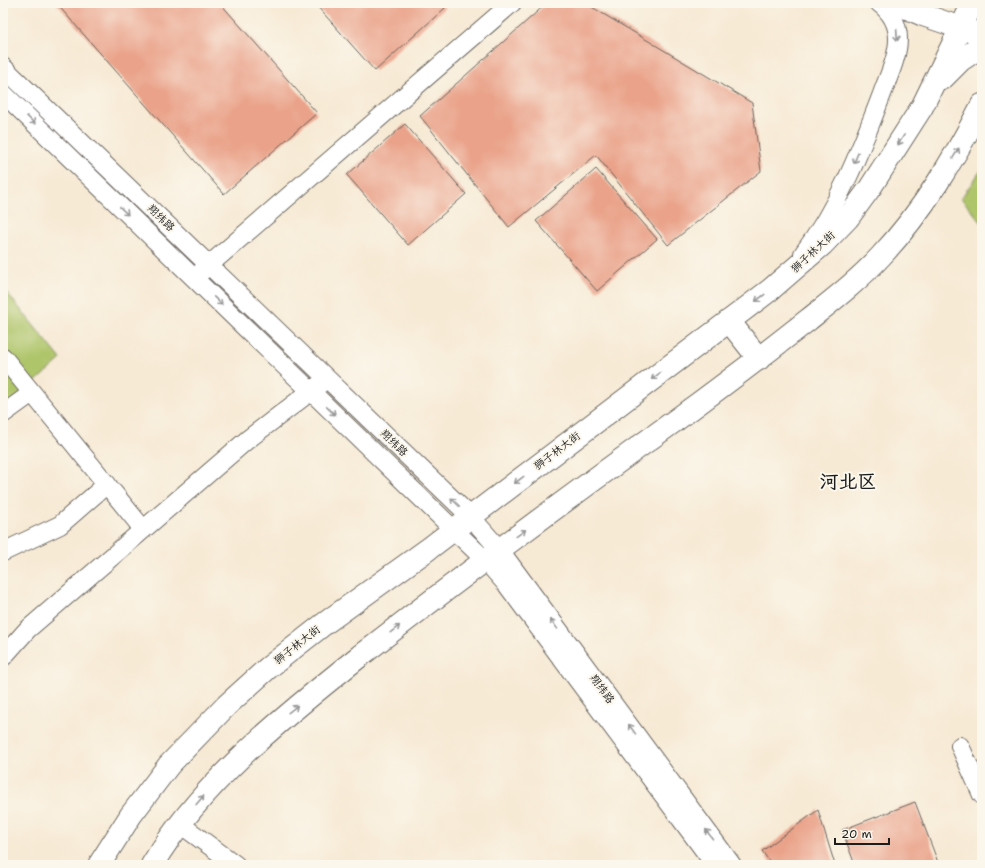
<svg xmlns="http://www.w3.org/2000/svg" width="985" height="868" viewBox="0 0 985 868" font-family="'Shantell Sans','LXGW WenKai TC',sans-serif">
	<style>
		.park { fill: #afc56a; stroke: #667043 }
		.building { fill: #eaa38a }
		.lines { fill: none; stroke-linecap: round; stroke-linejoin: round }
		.minor-casing { stroke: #69645d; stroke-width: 20 }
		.major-casing { stroke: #69645d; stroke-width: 24 }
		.path { stroke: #69645d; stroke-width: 2.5; stroke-dasharray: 1 3; stroke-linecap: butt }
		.minor { stroke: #fff; stroke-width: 18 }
		.major { stroke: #fff; stroke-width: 22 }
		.oneway { stroke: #999 }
		.labels { text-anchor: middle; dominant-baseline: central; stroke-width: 4; stroke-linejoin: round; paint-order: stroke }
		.street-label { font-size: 11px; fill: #1c1c1c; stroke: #fbf7ec }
		.town-label { font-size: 19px; font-weight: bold; fill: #1c1c1c; stroke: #fbf7ec }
	</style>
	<rect width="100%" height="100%" fill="#fbf7ec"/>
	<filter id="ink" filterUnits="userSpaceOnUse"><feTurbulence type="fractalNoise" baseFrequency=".025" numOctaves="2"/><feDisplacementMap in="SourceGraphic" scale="8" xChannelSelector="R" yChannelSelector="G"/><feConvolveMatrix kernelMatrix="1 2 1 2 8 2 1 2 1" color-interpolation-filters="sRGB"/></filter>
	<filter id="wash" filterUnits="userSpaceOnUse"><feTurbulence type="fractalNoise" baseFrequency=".012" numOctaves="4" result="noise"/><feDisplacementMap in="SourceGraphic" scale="16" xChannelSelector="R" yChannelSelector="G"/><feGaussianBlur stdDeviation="0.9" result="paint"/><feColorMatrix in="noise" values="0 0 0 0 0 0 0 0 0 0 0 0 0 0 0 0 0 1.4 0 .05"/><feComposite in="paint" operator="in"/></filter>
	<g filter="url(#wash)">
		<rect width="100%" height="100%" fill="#f7ead5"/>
		<!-- park -->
		<g class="park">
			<polygon points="982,169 982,223 961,198"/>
			<polygon points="3,288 61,359 3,410"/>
		</g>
		<g id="blocks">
			<!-- building -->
			<g class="building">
				<polygon points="56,3 220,3 317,113 224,194"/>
				<polygon points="318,3 440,3 445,8 375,71 316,5"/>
				<polygon points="547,3 585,3 752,103 761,171 668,245 596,155 509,227 420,116"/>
				<polygon points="405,124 466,194 408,245 347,175"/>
				<polygon points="596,169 657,239 597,291 536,221"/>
				<polygon points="915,802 939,865 855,865 842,830"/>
				<polygon points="818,810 835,865 772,865 762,851"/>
			</g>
		</g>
	</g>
	<g filter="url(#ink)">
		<use href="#blocks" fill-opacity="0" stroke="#69645d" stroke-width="1"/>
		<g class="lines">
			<defs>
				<g id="minor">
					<polyline points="3,67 471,517 499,549 732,865"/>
					<polyline points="3,93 485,560 507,585 715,865"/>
					<path d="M803,254C839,206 861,149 882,94C888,77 898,57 898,39C898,24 891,12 879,3"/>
					<polyline points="201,272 512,3"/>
					<polyline points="3,357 143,529"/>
					<polyline points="3,414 32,393"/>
					<polyline points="3,552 60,525 107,484"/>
					<polyline points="3,657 27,630 247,440 319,385"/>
					<polyline points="960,746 982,795"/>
					<polyline points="180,824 236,865"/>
				</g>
				<g id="major">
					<polyline points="895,3 923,15 982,35"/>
					<polyline points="943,78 961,60 982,46"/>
					<polyline points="729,321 759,359"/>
					<polyline points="99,865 131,815 169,765 227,705 268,668 324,624 427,550 770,290 822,245 848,218 870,188 922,107 973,3"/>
					<path d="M152,865C201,783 282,718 356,659C461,577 568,498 676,420C721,387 765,354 808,320C833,300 859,280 881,256C923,211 954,159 982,105"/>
				</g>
			</defs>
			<!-- minor casing -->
			<use href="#minor" class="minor-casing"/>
			<!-- major casing -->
			<use href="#major" class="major-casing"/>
			<!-- path -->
			<polyline class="path" points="856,3 862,6"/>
			<!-- minor -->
			<use href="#minor" class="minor"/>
			<!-- major -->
			<use href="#major" class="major"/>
		</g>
		<!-- one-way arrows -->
		<defs><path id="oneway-shaft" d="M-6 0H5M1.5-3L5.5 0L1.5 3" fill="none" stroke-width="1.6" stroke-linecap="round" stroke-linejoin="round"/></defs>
		<g class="oneway">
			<use href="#oneway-shaft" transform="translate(897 35) rotate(86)"/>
			<use href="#oneway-shaft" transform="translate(31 120) rotate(44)"/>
			<use href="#oneway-shaft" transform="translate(901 140) rotate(122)"/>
			<use href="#oneway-shaft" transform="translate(956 153) rotate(-59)"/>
			<use href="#oneway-shaft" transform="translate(856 158) rotate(112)"/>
			<use href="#oneway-shaft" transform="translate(124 211) rotate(44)"/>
			<use href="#oneway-shaft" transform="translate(760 298) rotate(143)"/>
			<use href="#oneway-shaft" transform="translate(218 301) rotate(44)"/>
			<use href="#oneway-shaft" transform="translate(656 376) rotate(143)"/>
			<use href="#oneway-shaft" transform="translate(331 411) rotate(43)"/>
			<use href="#oneway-shaft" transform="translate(519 480) rotate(143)"/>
			<use href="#oneway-shaft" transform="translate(455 502) rotate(-136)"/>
			<use href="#oneway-shaft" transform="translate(521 533) rotate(-36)"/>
			<use href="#oneway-shaft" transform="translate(554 624) rotate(-126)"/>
			<use href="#oneway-shaft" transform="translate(395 629) rotate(-38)"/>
			<use href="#oneway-shaft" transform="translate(293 709) rotate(-38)"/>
			<use href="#oneway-shaft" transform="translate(632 729) rotate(-126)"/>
			<use href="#oneway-shaft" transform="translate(200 800) rotate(-50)"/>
			<use href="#oneway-shaft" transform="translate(709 834) rotate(-126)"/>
		</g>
	</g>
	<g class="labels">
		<!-- street labels -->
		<g class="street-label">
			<text transform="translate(161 218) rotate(44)">翔纬路</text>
			<text transform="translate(813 252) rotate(-43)">狮子林大街</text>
			<text transform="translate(394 443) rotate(44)">翔纬路</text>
			<text transform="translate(557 451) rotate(-37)">狮子林大街</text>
			<text transform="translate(297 645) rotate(-38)">狮子林大街</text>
			<text transform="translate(602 689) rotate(54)">翔纬路</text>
		</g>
		<!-- town labels -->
		<g class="town-label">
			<text x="848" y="481">河北区</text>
		</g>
	</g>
	<!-- margin -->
	<rect width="985" height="868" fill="none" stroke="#fbf7ec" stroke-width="16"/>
	<!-- scale -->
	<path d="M835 838v6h54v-6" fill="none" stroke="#1c1c1c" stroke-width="2"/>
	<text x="841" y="838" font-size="12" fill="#1c1c1c" stroke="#fbf7ec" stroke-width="3" paint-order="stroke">20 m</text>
</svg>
